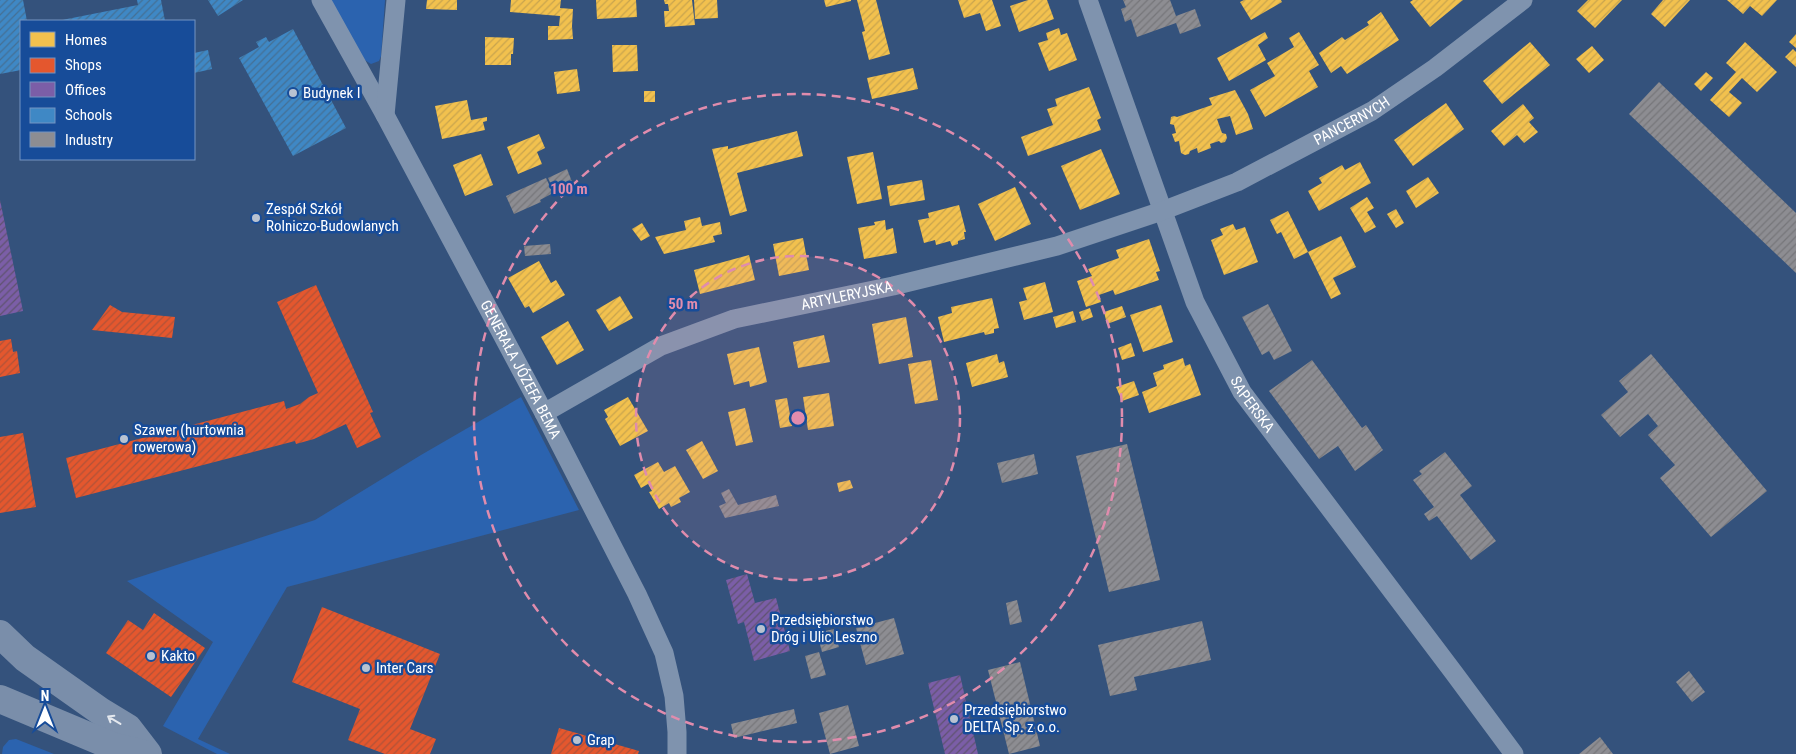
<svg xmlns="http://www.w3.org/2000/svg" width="1796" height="754" viewBox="0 0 1796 754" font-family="'Roboto Condensed',sans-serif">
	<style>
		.green { fill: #2b63af }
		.homes { fill: url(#homes-hatch) }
		.shops { fill: url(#shops-hatch) }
		.offices { fill: url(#offices-hatch) }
		.schools { fill: url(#schools-hatch) }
		.industry { fill: url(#industry-hatch) }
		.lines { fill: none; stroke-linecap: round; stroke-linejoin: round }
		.street { stroke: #7f93ae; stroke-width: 19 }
		.secondary { stroke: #7a8eaa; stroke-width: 28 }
		.oneway { stroke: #e4e8ee }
		.ring { fill: none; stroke: #e08cad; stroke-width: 2.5; stroke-dasharray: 9 6 }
		.poi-dot { fill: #b8c2d1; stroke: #174c99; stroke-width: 2 }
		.labels { text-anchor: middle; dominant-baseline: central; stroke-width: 5; stroke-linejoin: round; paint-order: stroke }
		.poi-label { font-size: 15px; fill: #fff; stroke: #174c99; text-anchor: start }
		.street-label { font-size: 15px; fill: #fff; stroke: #174c99 }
		.centre { fill: #e08cad; stroke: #174c99; stroke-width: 2.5 }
		.ring-label { font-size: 15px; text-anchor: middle; font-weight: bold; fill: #e08cad; stroke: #174c99; stroke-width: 5; stroke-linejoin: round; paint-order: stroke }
	</style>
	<defs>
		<pattern id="homes-hatch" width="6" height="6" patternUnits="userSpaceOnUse" patternTransform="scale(1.25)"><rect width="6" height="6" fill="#f2c14e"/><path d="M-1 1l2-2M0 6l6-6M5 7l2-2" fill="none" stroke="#c8a44e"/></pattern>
		<pattern id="shops-hatch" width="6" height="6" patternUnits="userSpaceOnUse" patternTransform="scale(1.25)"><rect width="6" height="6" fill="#e4572e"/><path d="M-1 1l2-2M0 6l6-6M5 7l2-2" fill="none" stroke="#af5338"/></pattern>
		<pattern id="offices-hatch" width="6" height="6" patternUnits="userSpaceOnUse" patternTransform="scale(1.25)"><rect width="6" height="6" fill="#7b5ea7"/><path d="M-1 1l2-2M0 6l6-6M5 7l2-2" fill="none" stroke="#5f5370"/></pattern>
		<pattern id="schools-hatch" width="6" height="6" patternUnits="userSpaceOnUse" patternTransform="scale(1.25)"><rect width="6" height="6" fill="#3f88c5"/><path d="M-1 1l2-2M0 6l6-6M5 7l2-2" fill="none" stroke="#447095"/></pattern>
		<pattern id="industry-hatch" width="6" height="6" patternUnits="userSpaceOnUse" patternTransform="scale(1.25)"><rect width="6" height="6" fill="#8d8d92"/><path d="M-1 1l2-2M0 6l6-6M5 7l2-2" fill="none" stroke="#76767a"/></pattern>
	</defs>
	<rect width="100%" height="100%" fill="#34527c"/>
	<!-- green -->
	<g class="green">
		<polygon points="331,0 385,0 381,56 379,61 371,64 363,59"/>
		<polygon points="521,397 579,510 287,587 198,739 230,754 217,754 163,726 213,642 127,581 315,520 421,455"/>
		<polygon points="16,739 54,754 2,754 3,747 9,740"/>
	</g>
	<!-- homes -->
	<g class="homes">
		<polygon points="427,0 457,0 457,10 426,9"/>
		<polygon points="511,0 561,0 560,8 573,9 572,26 573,39 548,40 548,26 559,26 560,16 510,12"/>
		<polygon points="596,0 636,0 637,17 597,19"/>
		<polygon points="664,0 692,0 695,25 665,27 664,11 669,11 668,4 665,4"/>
		<polygon points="694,0 717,0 718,18 695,19"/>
		<polygon points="824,0 851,0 851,1 826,7"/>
		<polygon points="857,0 876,0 890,54 869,60 862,32 865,31"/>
		<polygon points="958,0 992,0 1001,26 986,31 980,13 964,18"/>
		<polygon points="1028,0 1047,0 1054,19 1019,32 1010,6"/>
		<polygon points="1244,0 1281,0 1282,2 1251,20 1240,2"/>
		<polygon points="1413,0 1463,0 1430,27 1410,2"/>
		<polygon points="1588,0 1622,0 1595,28 1577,11"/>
		<polygon points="1663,0 1690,0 1665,27 1651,14"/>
		<polygon points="1727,0 1777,0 1762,16 1750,6 1743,14"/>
		<polygon points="1381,12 1399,40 1347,74 1341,66 1331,73 1319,53 1342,37 1345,40 1369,25 1367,22"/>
		<polygon points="1059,28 1061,35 1067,33 1077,60 1049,71 1038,43 1048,40 1046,33"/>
		<polygon points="1265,32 1268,38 1258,45 1266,60 1229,81 1217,58"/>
		<polygon points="1299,32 1319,65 1309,71 1318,87 1265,117 1250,90 1275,76 1267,63 1294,47 1289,38"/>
		<polygon points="1796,34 1796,48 1789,42"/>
		<polygon points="485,37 514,38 513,54 511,54 511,65 485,65"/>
		<polygon points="1530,42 1550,65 1502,104 1483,81"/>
		<polygon points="1745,42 1777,72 1757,92 1742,78 1729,92 1742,103 1729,117 1710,100 1736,72 1726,63"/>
		<polygon points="612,45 637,45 638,71 613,72"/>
		<polygon points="1592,46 1604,60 1589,73 1576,59"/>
		<polygon points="1793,49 1796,52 1796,67 1785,57"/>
		<polygon points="913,68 918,89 872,99 867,78"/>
		<polygon points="577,69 580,91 557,94 554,72"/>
		<polygon points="1706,72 1713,78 1701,91 1694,84"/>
		<polygon points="1089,87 1101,118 1097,120 1101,130 1028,156 1021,137 1053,125 1047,109 1057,106 1055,99"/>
		<polygon points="1235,90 1248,114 1253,129 1236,135 1230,116 1217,119 1222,133 1226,134 1227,138 1225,142 1221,143 1219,141 1210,144 1211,148 1198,153 1197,148 1190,151 1189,154 1185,155 1181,153 1179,141 1175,142 1172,134 1176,133 1174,125 1170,124 1171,117 1174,116 1177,117 1212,105 1209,98"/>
		<rect x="644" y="91" width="11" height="11"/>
		<polygon points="467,100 471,120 487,117 487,121 483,122 485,130 442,139 435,106"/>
		<polygon points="1446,103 1464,129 1413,166 1394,140"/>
		<polygon points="1523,104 1534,118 1529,122 1538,132 1524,143 1517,135 1504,146 1491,131"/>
		<polygon points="797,131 803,156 737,173 747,211 730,216 712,149 728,146 728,149"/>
		<polygon points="539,134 545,148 537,152 542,164 518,174 507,147"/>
		<polygon points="1101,149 1120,194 1080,210 1061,166"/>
		<polygon points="873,152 882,199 857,204 847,157"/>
		<polygon points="481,154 493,185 465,196 453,165"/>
		<polygon points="1360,162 1371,183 1319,211 1308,191 1322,183 1319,178 1342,165 1345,170"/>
		<polygon points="1428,177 1439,193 1416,208 1406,191"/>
		<polygon points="922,180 925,200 890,206 887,186"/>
		<polygon points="1015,187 1031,224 995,241 978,204"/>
		<polygon points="1367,197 1374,208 1367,212 1376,227 1365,233 1350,208"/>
		<polygon points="959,205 966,232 964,232 965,239 958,241 958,244 952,246 950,241 936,245 935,240 924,243 918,220 929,218 928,213"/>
		<polygon points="1396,209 1404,223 1396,228 1387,214"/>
		<polygon points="1288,211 1308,252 1294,259 1281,232 1277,234 1270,220"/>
		<polygon points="700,217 702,226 720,222 722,234 713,236 715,242 664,254 655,237 686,230 684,221"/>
		<polygon points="885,220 886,230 893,228 897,253 864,259 858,228 875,225 874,222"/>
		<polygon points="642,223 650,236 641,241 632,229"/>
		<polygon points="1233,224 1236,230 1245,227 1258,262 1224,275 1211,240 1223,235 1220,229"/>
		<polygon points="1341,236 1356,267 1333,278 1341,294 1331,299 1308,252"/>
		<polygon points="803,238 809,270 779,276 773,244"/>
		<polygon points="1149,239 1160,271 1156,272 1159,280 1115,295 1113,290 1099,295 1101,302 1086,307 1077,281 1092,276 1088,269 1119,258 1116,250"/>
		<polygon points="749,255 755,280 700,294 694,270"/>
		<polygon points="539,261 551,283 556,280 565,295 533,313 529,306 525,308 508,278"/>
		<polygon points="1045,282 1053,312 1024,320 1019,302 1027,300 1023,288"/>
		<polygon points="620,296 633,318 609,331 596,310"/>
		<polygon points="992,298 999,328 994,329 994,333 985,335 984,332 944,342 938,317 952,313 951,307"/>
		<polygon points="1161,305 1173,342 1143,352 1130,315"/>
		<polygon points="1122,306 1126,317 1107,324 1104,312"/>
		<polygon points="1090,308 1093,317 1082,321 1079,312"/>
		<polygon points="1073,311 1076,322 1056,328 1053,317"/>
		<polygon points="906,317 913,357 879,364 872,324"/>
		<polygon points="568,321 584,350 557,365 541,337"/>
		<polygon points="824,335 830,362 798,368 793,342"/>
		<polygon points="1131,343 1135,356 1122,360 1118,348"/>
		<polygon points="759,347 767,382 750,387 749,381 734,385 727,354"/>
		<polygon points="997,354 999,363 1004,361 1008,377 972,387 966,363"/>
		<polygon points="1183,358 1185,366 1190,364 1201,395 1149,413 1142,392 1157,386 1153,373 1164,369 1163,365"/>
		<polygon points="931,360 938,400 915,404 908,364"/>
		<polygon points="1134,381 1139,395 1122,401 1116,387"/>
		<polygon points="829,393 834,426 808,430 803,397"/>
		<polygon points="628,397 648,431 620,446 605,419 608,417 604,410"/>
		<polygon points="787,398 792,426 780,428 775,400"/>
		<polygon points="745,408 753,442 736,446 728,412"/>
		<polygon points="702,441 718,471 703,479 686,450"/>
		<polygon points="658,462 664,472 675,466 690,492 679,498 681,502 671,507 669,503 659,509 649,492 652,491 648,484 641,488 634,475"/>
		<polygon points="850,480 853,488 839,492 837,483"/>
	</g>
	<!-- shops -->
	<g class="shops">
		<polygon points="316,285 373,412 370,413 381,437 357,448 346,424 314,439 296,444 295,441 76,498 66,458 284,401 286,409 300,404 309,397 318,393 277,302"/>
		<polygon points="110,305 122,312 175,317 172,338 92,330"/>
		<polygon points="11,339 13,352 17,351 20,373 0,377 0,341"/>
		<polygon points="23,433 36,507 0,513 0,437"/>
		<polygon points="322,607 440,654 410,729 436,739 430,754 385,754 348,740 360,709 292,682"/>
		<polygon points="154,613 205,648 171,697 106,653 128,620 143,630"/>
		<polygon points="559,728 639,751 638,754 551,754"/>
	</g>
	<!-- offices -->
	<g class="offices">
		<polygon points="0,200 23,311 0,316"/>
		<polygon points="747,574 755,603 776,598 790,651 754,661 744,622 738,624 726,580"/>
		<polygon points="960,675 978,754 945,754 928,683"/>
	</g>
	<!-- schools -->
	<g class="schools">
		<polygon points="0,0 23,0 27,21 21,21 21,70 0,74"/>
		<polygon points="137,0 161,0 165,21 57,21 138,5"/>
		<polygon points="208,0 243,0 218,16"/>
		<polygon points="293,29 346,128 293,156 239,58 259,47 256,42 266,37 269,42"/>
		<polygon points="208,50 212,69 194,73 194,53"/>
	</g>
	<!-- industry -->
	<g class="industry">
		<polygon points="1123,0 1170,0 1176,16 1195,9 1201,26 1180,34 1176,23 1137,37 1131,19 1125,22 1121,9 1126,7"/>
		<polygon points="1659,82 1796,213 1796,273 1629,114"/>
		<polygon points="567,169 574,187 556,195 548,178"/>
		<polygon points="546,178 553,193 540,200 541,202 514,214 506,196"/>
		<polygon points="550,244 551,254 525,256 524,246"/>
		<polygon points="1268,304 1292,351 1274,360 1269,351 1262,355 1242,317"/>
		<polygon points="1651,354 1767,491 1711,537 1660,478 1675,465 1648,435 1658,426 1648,414 1620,437 1601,415 1628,392 1619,381"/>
		<polygon points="1312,360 1362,428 1366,425 1383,450 1355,471 1338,446 1319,459 1269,391"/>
		<polygon points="1127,444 1160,580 1109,592 1076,456"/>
		<polygon points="1445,452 1472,486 1460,495 1496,541 1471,560 1437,516 1429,521 1424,514 1434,507 1413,480 1422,474 1419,471"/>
		<polygon points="1034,454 1038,474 1002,483 997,463"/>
		<polygon points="729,489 738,505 776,495 779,506 725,518 719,506 726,503 721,493"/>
		<polygon points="1017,600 1022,622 1010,625 1006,603"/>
		<polygon points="894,618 904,654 866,665 856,628"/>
		<polygon points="1202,621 1211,660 1134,677 1137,690 1110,696 1098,645"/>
		<polygon points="834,629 839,647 822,652 817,633"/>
		<polygon points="819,652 826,675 811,679 805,656"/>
		<polygon points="1020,662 1040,746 1009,754 988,670"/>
		<polygon points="1689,671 1705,692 1692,702 1676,682"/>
		<polygon points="848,705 859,746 830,754 819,713"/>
		<polygon points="794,709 797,723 734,738 731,724"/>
		<polygon points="1600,737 1613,754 1579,754"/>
	</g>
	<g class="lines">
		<!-- street -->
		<g class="street">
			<path id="s1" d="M321,0L385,115L544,413L637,594L664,653L674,696L677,732V754"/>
			<path id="s2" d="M1088,0L1195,302L1242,392L1454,673L1514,754"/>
			<polyline points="385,115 396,0"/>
			<path id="s3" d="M544,413L661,346L734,319L893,286L1057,246L1162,211L1237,182L1372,111L1435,68L1523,0"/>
		</g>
		<!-- secondary -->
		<g class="secondary">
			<polyline points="0,634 25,658 100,711 128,728 148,754"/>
			<polyline points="0,699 112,746 145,754"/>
		</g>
	</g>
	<!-- one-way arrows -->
	<defs><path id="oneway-shaft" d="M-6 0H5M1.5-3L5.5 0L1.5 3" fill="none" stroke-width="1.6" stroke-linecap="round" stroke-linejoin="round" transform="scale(1.25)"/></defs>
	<use class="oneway" href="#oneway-shaft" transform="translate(114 720) rotate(-149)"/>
	<!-- distance rings -->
	<circle cx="798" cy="418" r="162" fill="#e08cad" fill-opacity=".12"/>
	<g class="ring">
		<circle cx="798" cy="418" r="162"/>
		<circle cx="798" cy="418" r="324"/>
	</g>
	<!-- markers -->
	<g class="poi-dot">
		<circle cx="293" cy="93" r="5"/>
		<circle cx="256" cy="218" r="5"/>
		<circle cx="124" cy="439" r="5"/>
		<circle cx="761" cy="629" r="5"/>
		<circle cx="151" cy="656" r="5"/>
		<circle cx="366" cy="668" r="5"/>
		<circle cx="954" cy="719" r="5"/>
		<circle cx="577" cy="740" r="5"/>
	</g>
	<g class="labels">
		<!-- poi labels -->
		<g class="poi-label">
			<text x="303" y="93">Budynek I</text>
			<text x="266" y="209">Zespół Szkół<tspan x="266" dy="17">Rolniczo-Budowlanych</tspan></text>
			<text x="134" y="430">Szawer (hurtownia<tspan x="134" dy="17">rowerowa)</tspan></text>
			<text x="771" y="620">Przedsiębiorstwo<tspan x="771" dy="17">Dróg i Ulic Leszno</tspan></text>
			<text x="161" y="656">Kakto</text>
			<text x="376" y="668">Inter Cars</text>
			<text x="964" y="710">Przedsiębiorstwo<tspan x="964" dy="17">DELTA Sp. z o.o.</tspan></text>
			<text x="587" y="740">Grap</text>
		</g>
		<!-- street labels -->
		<g class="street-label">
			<text stroke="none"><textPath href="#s3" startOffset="865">PANCERNYCH</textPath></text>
			<text stroke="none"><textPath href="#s3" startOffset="328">ARTYLERYJSKA</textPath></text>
			<text stroke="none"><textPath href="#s1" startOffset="420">GENERAŁA JÓZEFA BEMA</textPath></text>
			<text stroke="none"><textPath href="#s2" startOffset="438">SAPERSKA</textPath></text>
		</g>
	</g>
	<circle cx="798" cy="418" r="8" class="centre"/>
	<g class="ring-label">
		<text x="569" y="194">100 m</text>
		<text x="683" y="309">50 m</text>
	</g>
	<!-- legend -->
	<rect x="20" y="20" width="175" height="140" fill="#174c99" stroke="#7494c2"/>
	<rect x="30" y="32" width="25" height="15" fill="#f2c14e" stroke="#7494c2"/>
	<text x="65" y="45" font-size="15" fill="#ffffff">Homes</text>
	<rect x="30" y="58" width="25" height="15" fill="#e4572e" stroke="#7494c2"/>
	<text x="65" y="70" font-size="15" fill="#ffffff">Shops</text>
	<rect x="30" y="82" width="25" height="15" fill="#7b5ea7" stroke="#7494c2"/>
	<text x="65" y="95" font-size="15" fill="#ffffff">Offices</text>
	<rect x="30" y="108" width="25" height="15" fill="#3f88c5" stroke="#7494c2"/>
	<text x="65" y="120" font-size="15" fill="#ffffff">Schools</text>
	<rect x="30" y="132" width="25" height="15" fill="#8d8d92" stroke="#7494c2"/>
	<text x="65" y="145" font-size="15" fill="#ffffff">Industry</text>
	<!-- north arrow -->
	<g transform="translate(45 709)" stroke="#174c99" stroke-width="4" paint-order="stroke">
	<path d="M0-4L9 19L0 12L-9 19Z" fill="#ffffff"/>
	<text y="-8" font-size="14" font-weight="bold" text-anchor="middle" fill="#ffffff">N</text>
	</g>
</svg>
